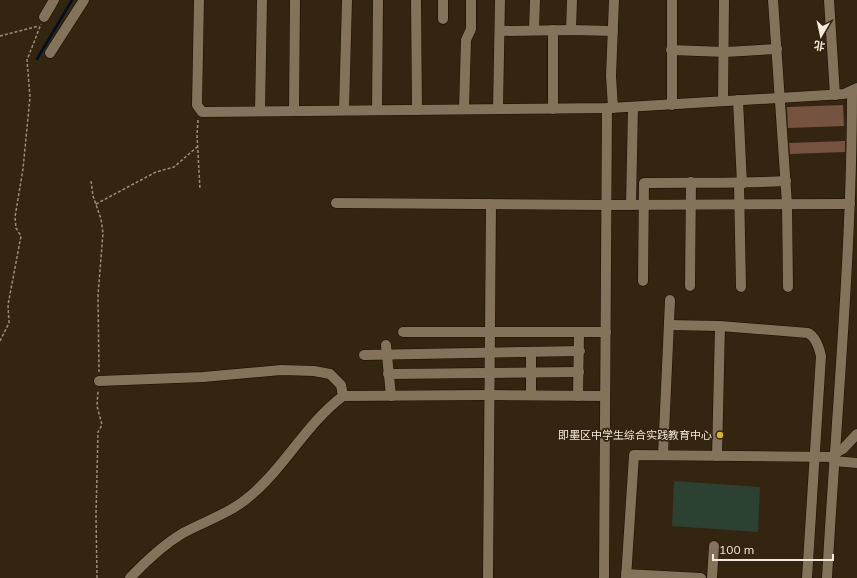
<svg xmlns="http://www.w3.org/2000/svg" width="857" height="578" viewBox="0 0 857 578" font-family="Mulish,'Noto Sans SC',sans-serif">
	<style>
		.green { fill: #2c4132 }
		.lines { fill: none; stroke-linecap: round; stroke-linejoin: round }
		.stream { stroke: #000f25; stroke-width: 2.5 }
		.building { fill: #765341 }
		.minor-casing { stroke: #1a0d00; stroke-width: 11 }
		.path { stroke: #9a8f7d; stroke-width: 1.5; stroke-dasharray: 3 2; stroke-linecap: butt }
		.minor { stroke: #84735b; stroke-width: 10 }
		.poi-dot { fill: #d5b534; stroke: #33250f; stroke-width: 1.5 }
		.labels { text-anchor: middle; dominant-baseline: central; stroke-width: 3.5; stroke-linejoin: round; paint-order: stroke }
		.poi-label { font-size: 11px; fill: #f3eadd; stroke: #33250f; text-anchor: end }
	</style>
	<rect width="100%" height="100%" fill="#33250f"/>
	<!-- green -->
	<polygon class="green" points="674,481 760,487 758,532 672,526"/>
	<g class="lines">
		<!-- stream -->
		<polyline class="stream" points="37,59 72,0"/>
	</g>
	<!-- building -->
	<g class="building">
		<polygon points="843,105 844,126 788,128 787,107"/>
		<polygon points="845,141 845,152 790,154 789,143"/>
	</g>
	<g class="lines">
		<defs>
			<g id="minor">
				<polyline points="199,0 197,105 202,112 610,108 844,94 857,88"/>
				<polyline points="416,0 417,110"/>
				<polyline points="443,0 443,19"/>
				<polyline points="672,0 672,105"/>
				<polyline points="773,0 787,204 788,287"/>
				<polyline points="829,0 835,95"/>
				<polyline points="44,17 54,0"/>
				<polyline points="534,30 535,0"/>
				<polyline points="571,30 572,0"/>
				<polyline points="500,31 571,30 613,31"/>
				<polyline points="671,50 725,52 777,49"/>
				<polyline points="50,53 84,0"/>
				<polyline points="738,100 742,184"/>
				<polyline points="723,101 724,0"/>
				<polyline points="613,108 611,76 614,0"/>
				<polyline points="464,109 466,40 471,29 471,0"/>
				<polyline points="498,109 500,0"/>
				<polyline points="553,109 553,30"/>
				<polyline points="344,110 347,0"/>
				<polyline points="377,110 378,0"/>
				<polyline points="260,111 262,0"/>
				<polyline points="294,111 295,0"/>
				<polyline points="739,184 741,287"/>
				<polyline points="336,203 607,205 850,204"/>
				<polyline points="631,205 633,107"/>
				<path d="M643,281L644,183C691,182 738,184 786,181"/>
				<polyline points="690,286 691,182"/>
				<path d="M669,325L720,326L808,333C816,337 819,347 821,356L807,578"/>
				<polyline points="403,332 606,332"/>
				<polyline points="386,345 391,396"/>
				<polyline points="531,352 531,395"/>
				<polyline points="364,355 580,351"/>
				<polyline points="388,374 579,372"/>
				<polyline points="99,381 203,377 281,370 314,371 330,374 341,385 343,396"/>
				<polyline points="578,396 579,333"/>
				<polyline points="834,454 843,449 857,434"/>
				<polyline points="663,455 670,300"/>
				<polyline points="717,456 720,326"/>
				<polyline points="834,461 857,463"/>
				<polyline points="626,574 701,578"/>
				<path d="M130,578C146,561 163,545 183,533C205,521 231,513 250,496C285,467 306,424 343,396L489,395L605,396"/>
				<polyline points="488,578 491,204"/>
				<polyline points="604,578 607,108"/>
				<polyline points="626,578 634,455 834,457"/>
				<polyline points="712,578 714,546"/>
				<path d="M827,578C836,416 852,254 852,91"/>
			</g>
		</defs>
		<!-- minor casing -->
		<use href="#minor" class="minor-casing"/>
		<!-- path -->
		<g class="path">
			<polyline points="0,36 39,26"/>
			<polyline points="198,120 197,135 200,189"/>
			<polyline points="91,181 93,196 101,219 103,233 98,295 99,372"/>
			<polyline points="96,204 156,172 174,167 197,147"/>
			<polyline points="0,341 9,323 8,305 21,236 16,228 15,217 23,169 30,97 27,60 41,24"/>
			<polyline points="97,578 96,515 98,432 102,425 97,406 98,390"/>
		</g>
		<!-- minor -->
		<use href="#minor" class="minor"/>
	</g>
	<!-- markers -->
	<circle class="poi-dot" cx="720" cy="435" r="4"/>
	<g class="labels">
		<!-- poi labels -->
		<g class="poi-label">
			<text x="712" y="435">即墨区中学生综合实践教育中心</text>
		</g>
	</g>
	<!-- north arrow -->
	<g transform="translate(821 36) rotate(189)" stroke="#33250f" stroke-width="3" paint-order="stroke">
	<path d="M0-3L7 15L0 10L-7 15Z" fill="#f3eadd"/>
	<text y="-6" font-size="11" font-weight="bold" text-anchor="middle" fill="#f3eadd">北</text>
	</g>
	<!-- scale -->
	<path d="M713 554v6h120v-6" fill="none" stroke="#f3eadd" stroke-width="2"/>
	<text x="719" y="554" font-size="12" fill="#f3eadd" stroke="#33250f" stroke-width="3" paint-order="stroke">100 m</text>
</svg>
